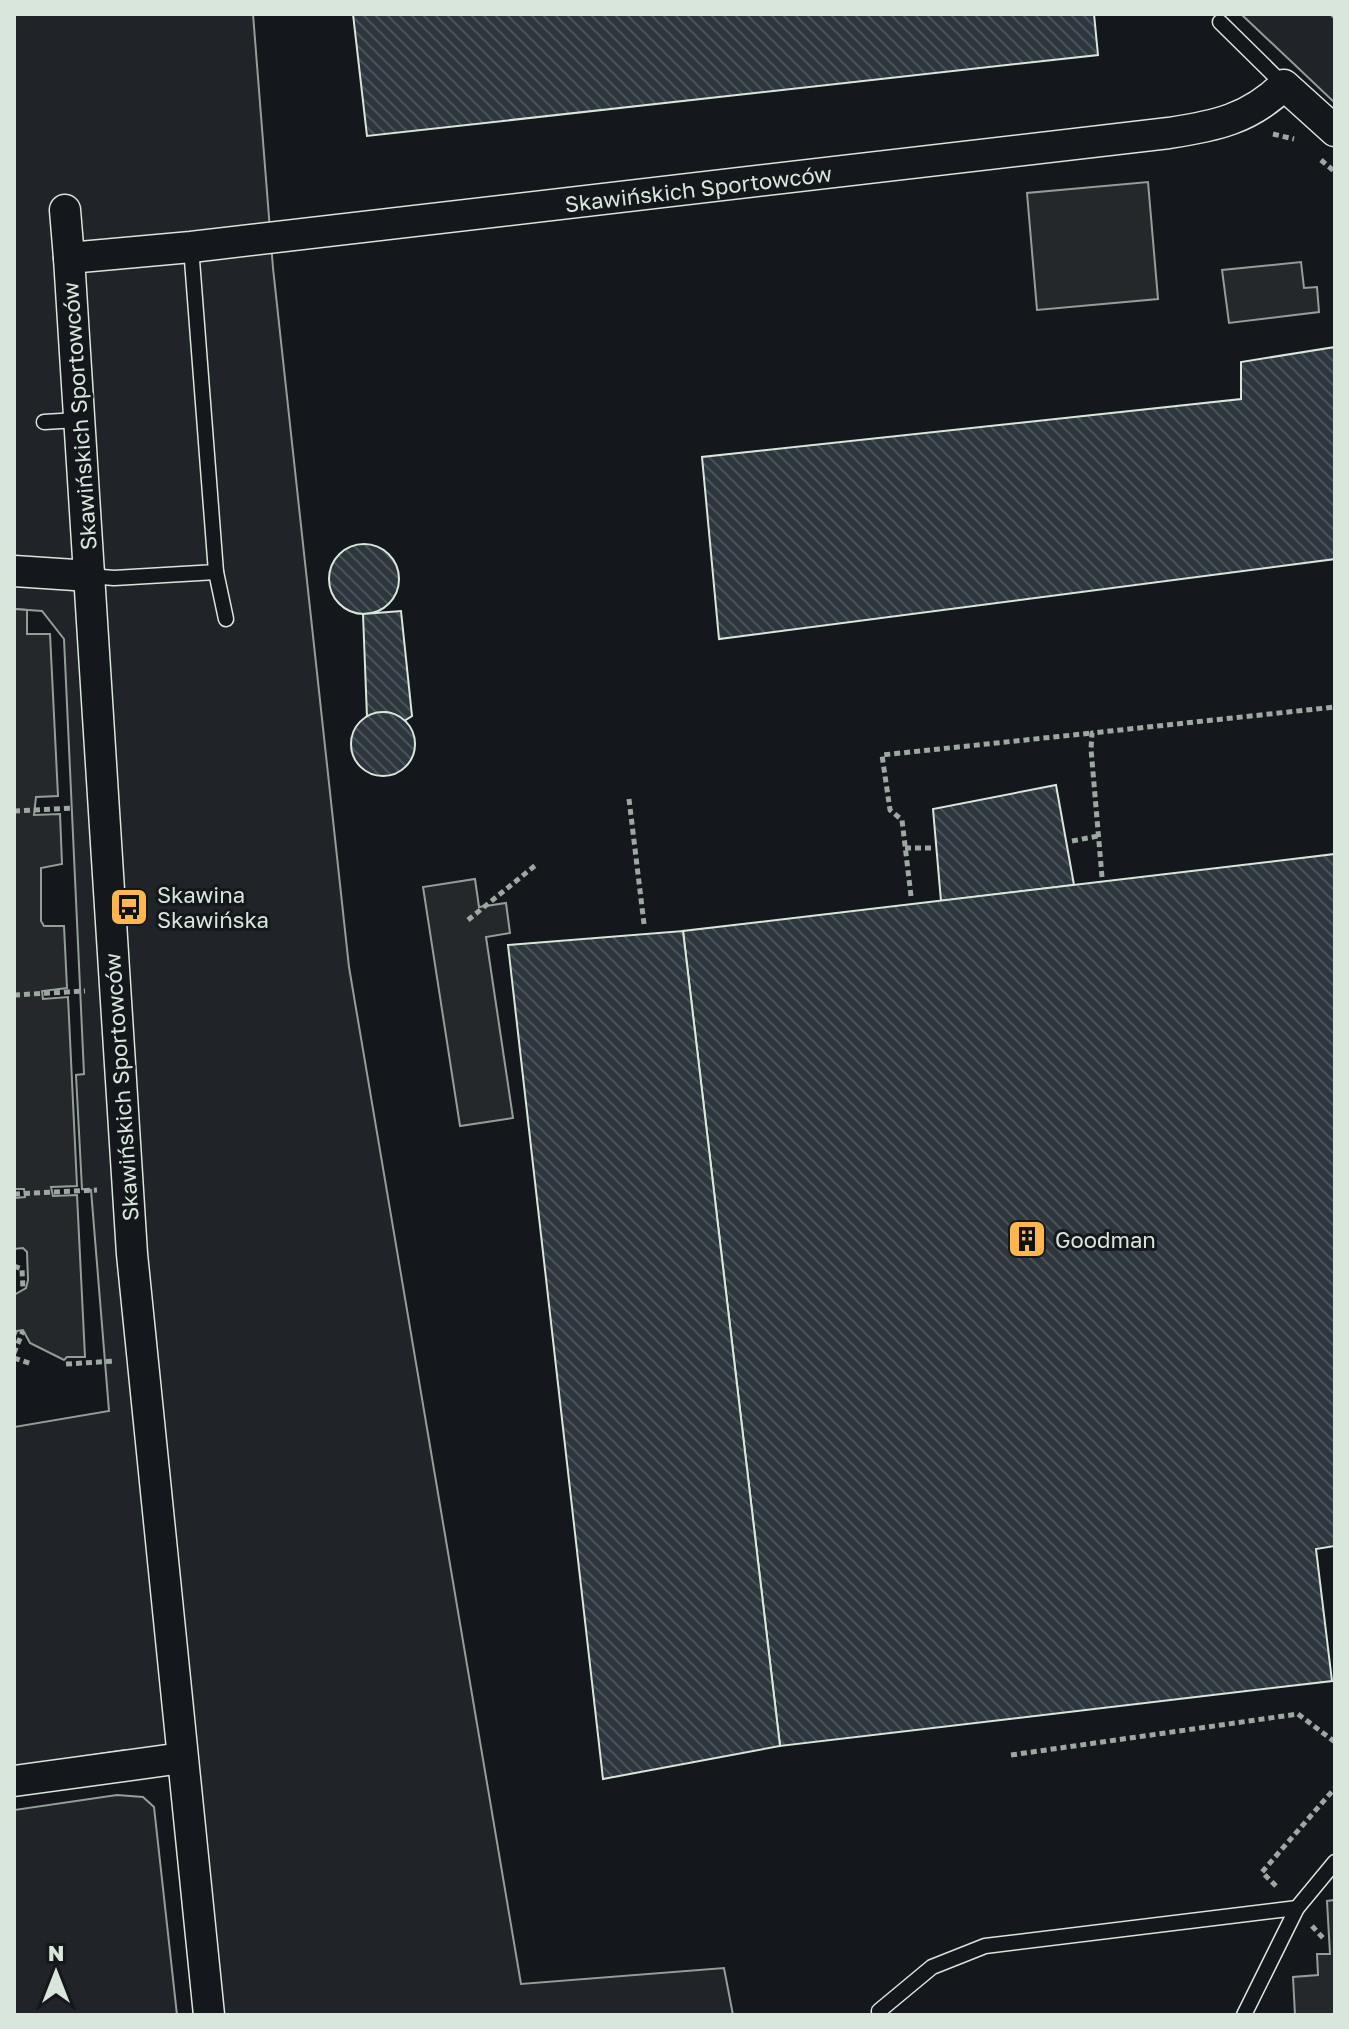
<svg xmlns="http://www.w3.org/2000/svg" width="1349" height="2029" viewBox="0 0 1349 2029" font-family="'Golos Text',sans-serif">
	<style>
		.green { fill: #202428; stroke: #939e99; stroke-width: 2 }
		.parking { fill: #24282b; stroke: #939e99; stroke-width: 2 }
		.building { fill: url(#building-back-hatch); stroke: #d8e6dc; stroke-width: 2 }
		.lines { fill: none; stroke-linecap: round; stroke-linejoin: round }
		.service-casing { stroke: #d8e6dc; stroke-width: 17 }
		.minor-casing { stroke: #d8e6dc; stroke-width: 33 }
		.path { stroke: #9da8a2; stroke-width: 5; stroke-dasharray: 6 4; stroke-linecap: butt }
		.service { stroke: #14181c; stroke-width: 14 }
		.minor { stroke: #14181c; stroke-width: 30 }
		.labels { text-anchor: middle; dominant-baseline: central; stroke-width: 6; stroke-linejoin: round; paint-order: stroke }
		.street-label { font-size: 22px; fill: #d8e6dc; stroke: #14181c }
		.poi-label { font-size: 22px; fill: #d8e6dc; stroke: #14181c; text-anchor: start }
	</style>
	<defs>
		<pattern id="building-back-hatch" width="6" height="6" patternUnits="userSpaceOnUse" patternTransform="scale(2)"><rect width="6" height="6" fill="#2c363c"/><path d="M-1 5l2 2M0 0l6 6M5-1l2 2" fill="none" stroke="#4a5358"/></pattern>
	</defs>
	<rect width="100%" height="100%" fill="#14181c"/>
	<!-- green -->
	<g class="green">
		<polygon points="14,14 253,14 273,268 349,967 521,1984 724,1968 733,2015 212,2015 183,1790 162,1759 125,1750 14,1767 14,1427 109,1411 91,1190 82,1189 76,1075 84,1074 64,639 42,611 14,609"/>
		<polygon points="1241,14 1330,14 1335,19 1335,103"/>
		<polygon points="117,1795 143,1797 154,1807 177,2015 14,2015 14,1810"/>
	</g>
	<!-- parking -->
	<g class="parking">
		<polygon points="1148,182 1158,299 1037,310 1027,193"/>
		<polygon points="1301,262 1304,288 1317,287 1319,312 1229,323 1222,270"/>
		<polygon points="14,609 27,610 27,634 50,634 58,796 36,797 34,815 60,814 62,864 41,868 41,921 44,926 64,926 67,988 42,991 43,999 68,997 77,1186 51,1187 53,1196 77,1195 85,1357 67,1357 64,1360 30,1343 23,1330 17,1331 14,1338 14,1295 26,1288 28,1280 27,1252 23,1248 14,1249 14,1198 25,1197 24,1189 14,1189"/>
		<polygon points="475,879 479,907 506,903 510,933 486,937 513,1118 460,1126 423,887"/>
		<polygon points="1335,1900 1335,2015 1295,2015 1293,1977 1318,1975 1317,1954 1330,1954 1327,1901"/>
	</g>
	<!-- building -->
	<g class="building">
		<polygon points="353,14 1094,14 1098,55 367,136"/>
		<polygon points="1335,347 1335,559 719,639 702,457 1241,399 1241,362"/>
		<circle cx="364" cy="579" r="35"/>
		<polygon points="401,611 412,716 404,721 386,712 367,717 363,614"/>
		<circle cx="383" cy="744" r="32"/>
		<polygon points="1056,785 1074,885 941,901 933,809"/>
		<polygon points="1335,854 1335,1546 1316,1549 1332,1681 780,1746 683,931"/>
		<polygon points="683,931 780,1746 603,1779 508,945"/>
	</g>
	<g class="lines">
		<defs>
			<g id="service">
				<polyline points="1220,22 1284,85"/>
				<polyline points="44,422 78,420"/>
				<polyline points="216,572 226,619"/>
				<polyline points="90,576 114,578 216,572 191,247"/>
				<polyline points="880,2015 879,2011 932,1967 985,1946 1297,1908"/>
				<polyline points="1244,2015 1297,1908 1335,1862"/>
			</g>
			<g id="minor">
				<polyline points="65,210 69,258"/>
				<polyline points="14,571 90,576"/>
				<polyline points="14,1781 182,1758"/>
				<path id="s1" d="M209,2015L132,1254L69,258L191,247L1169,133C1215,126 1250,119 1284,85L1335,131"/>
			</g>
		</defs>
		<!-- service casing -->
		<use href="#service" class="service-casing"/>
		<!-- minor casing -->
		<use href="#minor" class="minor-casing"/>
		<!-- path -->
		<g class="path">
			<polyline points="1273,134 1294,139"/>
			<polyline points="1321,160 1335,172"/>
			<polyline points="629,799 644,924"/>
			<polyline points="14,811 73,808"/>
			<polyline points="1072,841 1098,836"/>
			<polyline points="905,848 931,848"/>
			<polyline points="1102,877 1091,749 1092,733 1335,707"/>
			<polyline points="911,896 902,820 890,810 882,755 1092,733"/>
			<polyline points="468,920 537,864"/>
			<polyline points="14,995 85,991"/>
			<polyline points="14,1194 97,1190"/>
			<polyline points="14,1266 22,1269 23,1290"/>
			<polyline points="14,1353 23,1331"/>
			<polyline points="14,1358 32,1364"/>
			<polyline points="66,1364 115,1361"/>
			<polyline points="1011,1755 1298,1714 1335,1742"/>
			<polyline points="1276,1886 1262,1872 1335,1788"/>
			<polyline points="1312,1926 1325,1940"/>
		</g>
		<!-- service -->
		<use href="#service" class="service"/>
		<!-- minor -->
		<use href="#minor" class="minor"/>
	</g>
	<!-- icons -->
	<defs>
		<symbol id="bus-square" viewBox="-11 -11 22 22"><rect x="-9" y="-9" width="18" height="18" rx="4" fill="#ffb74d" stroke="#14181c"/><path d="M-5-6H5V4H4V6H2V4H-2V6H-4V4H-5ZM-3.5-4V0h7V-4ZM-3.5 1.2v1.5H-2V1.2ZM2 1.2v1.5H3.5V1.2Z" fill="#111"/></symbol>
		<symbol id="building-square" viewBox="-11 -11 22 22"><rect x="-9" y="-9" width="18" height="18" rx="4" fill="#ffb74d" stroke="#14181c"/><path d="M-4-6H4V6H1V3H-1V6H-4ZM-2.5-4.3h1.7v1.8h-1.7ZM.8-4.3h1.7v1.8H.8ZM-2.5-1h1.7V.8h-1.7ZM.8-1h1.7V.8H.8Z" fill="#111"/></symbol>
	</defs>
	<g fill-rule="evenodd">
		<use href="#bus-square" x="107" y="885" width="44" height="44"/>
		<use href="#building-square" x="1005" y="1217" width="44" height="44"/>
	</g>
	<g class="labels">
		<!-- street labels -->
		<g class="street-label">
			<text stroke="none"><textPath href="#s1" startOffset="2396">Skawińskich Sportowców</textPath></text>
			<text transform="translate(79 416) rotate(-94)">Skawińskich Sportowców</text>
			<text transform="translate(121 1087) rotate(-94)">Skawińskich Sportowców</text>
		</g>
		<!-- poi labels -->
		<g class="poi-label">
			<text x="157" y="894">Skawina<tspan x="157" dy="25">Skawińska</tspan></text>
			<text x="1055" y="1239">Goodman</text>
		</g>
	</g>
	<!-- border -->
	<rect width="1349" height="2029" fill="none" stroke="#d8e6dc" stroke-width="32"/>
	<!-- north arrow -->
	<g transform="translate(56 1973)" stroke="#14181c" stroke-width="6" paint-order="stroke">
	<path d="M0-6L14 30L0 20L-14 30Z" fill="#d8e6dc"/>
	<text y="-12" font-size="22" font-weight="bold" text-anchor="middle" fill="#d8e6dc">N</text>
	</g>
</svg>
